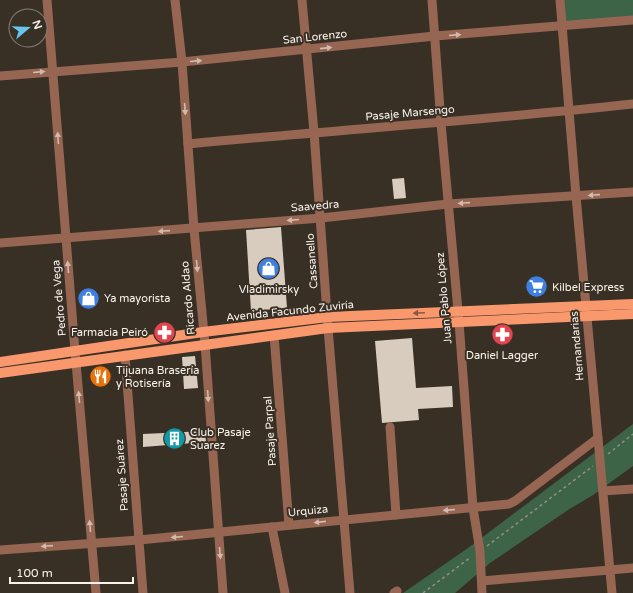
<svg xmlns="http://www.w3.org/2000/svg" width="633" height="593" viewBox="0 0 633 593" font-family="'Varela Round',sans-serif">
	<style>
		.green { fill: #3e6448 }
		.building { fill: #d8ccbe }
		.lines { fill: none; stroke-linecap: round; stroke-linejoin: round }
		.path { stroke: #968e85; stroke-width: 1.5; stroke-dasharray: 3 3; stroke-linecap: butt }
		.minor { stroke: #966652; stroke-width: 9 }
		.major { stroke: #f9986d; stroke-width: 10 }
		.oneway { fill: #d1bbae }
		.oneway2 { fill: #865a42 }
		.labels { text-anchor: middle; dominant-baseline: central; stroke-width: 4; stroke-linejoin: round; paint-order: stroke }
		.street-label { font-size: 11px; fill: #f9f3ec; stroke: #393025 }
		.poi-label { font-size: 11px; fill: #f9f3ec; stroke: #393025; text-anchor: start }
	</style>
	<rect width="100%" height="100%" fill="#393025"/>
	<!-- green -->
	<g class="green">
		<polygon points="560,0 633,0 633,20 563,26"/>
		<polygon points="633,424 633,466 593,495 568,510 490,563 455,593 403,593 468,548"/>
	</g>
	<!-- building -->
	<g class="building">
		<polygon points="404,178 406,198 394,199 392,179"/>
		<polygon points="281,227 287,308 251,311 246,230"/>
		<polygon points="412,338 416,388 452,386 453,407 418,409 419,420 382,423 375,341"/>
		<polygon points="195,356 198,388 184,389 182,357"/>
		<polygon points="205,431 206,442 143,447 143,434"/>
	</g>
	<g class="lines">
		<!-- path -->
		<g class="path">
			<polyline points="608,454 633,434"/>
			<polyline points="487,546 593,466"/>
			<polyline points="423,593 471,557"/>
		</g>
		<!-- minor -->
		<g class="minor">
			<polyline points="47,0 75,351 96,593"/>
			<polyline points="175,0 182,62 194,229 205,344 223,593"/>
			<polyline points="302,0 314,132 328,328 350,593"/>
			<polyline points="432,0 441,123 459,322 473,508 480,551 482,593"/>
			<polyline points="560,0 576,196 612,593"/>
			<polyline points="0,76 182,62 435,36 633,20"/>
			<path d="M188,144C336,130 485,120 633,104"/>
			<polyline points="0,243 321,218 448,204 633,192"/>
			<polyline points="274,335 289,525"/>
			<polyline points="125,355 143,593"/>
			<polyline points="390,427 396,515"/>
			<polyline points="603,491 633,489"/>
			<polyline points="272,527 285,593"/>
			<polyline points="0,550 139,540 509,504 515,501 598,438"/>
			<polyline points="482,581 633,568"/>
			<polyline points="394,593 397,591"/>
		</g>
		<!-- major -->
		<g class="major">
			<polyline points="0,362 203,332 328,317 633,304"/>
			<polyline points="0,373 328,328 633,314"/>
		</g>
	</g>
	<!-- one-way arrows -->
	<defs><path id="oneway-solid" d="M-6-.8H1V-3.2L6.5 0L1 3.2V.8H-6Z"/></defs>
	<g class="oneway">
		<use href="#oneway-solid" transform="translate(455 35) rotate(-5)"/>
		<use href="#oneway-solid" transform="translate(326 48) rotate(-6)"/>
		<use href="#oneway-solid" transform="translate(196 61) rotate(-5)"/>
		<use href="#oneway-solid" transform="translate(39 72) rotate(-5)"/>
		<use href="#oneway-solid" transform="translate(185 109) rotate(86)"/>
		<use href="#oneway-solid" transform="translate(58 138) rotate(-94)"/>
		<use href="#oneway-solid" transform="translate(594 195) rotate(176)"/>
		<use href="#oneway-solid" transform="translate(464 203) rotate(176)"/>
		<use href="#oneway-solid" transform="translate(293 220) rotate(175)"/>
		<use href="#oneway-solid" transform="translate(164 231) rotate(176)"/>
		<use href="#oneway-solid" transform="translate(197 266) rotate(85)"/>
		<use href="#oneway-solid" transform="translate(68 267) rotate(-95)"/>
		<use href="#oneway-solid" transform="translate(208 396) rotate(86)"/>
		<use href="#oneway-solid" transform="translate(79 397) rotate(-95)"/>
		<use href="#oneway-solid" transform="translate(449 510) rotate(175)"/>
		<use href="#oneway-solid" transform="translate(320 522) rotate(174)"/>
		<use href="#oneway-solid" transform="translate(90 526) rotate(-95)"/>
		<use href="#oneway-solid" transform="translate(177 537) rotate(175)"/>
		<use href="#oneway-solid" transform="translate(47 546) rotate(176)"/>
		<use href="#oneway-solid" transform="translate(220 553) rotate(85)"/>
	</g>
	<use class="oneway2" href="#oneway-solid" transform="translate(419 313) rotate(178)"/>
	<!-- icons -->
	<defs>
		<symbol id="shop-disc" viewBox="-11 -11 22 22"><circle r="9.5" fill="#3f7fe0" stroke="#393025"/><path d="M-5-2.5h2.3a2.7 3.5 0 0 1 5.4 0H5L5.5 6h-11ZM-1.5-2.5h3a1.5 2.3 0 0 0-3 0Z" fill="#fff"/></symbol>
		<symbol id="supermarket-disc" viewBox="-11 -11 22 22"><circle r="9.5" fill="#3f7fe0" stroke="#393025"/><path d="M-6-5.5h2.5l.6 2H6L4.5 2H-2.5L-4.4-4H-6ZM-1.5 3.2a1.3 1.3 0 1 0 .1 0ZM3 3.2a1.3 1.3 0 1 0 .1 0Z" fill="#fff"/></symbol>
		<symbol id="pharmacy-disc" viewBox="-11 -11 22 22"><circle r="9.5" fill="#e0444e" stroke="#393025"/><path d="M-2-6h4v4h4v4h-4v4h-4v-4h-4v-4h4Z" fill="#fff"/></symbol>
		<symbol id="restaurant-disc" viewBox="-11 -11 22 22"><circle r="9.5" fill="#e8710a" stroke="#393025"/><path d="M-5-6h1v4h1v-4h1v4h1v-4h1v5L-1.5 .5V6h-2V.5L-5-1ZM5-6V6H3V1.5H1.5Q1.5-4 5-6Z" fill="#fff"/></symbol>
		<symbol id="building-disc" viewBox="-11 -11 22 22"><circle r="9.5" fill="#0f9aa8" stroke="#393025"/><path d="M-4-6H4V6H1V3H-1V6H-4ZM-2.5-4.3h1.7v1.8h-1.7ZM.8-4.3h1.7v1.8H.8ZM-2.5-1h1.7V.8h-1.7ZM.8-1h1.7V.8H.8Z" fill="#fff"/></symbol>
	</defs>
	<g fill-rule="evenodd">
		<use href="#shop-disc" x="256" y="256" width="25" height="25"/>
		<use href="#supermarket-disc" x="524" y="274" width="25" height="25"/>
		<use href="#shop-disc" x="76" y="286" width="25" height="25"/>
		<use href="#pharmacy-disc" x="152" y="320" width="25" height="25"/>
		<use href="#pharmacy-disc" x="490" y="322" width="25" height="25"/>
		<use href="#restaurant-disc" x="88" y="364" width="25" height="25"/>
		<use href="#building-disc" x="162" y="426" width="25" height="25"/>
	</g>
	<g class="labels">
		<!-- street labels -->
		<g class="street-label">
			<text transform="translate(315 37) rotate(-6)">San Lorenzo</text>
			<text transform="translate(410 113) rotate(-5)">Pasaje Marsengo</text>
			<text transform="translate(315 206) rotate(-5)">Saavedra</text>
			<text transform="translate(312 261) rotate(-94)">Cassanello</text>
			<text transform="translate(59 298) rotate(-95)">Pedro de Vega</text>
			<text transform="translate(188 298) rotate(-95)">Ricardo Aldao</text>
			<text transform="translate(444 298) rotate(-95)">Juan Pablo López</text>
			<text transform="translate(290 311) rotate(-6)">Avenida Facundo Zuviría</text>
			<text transform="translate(577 346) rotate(-95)">Hernandarias</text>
			<text transform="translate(270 431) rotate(-94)">Pasaje Parpal</text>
			<text transform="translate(122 475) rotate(-94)">Pasaje Suárez</text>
			<text transform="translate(308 511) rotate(-6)">Urquiza</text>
		</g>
		<!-- poi labels -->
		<g class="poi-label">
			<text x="552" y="287">Kilbel Express</text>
			<text x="269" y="289" text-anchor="middle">Vladimirsky</text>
			<text x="104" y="298">Ya mayorista</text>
			<text x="148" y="332" text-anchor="end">Farmacia Peiró</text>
			<text x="502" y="355" text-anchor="middle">Daniel Lagger</text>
			<text x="116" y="370">Tijuana Brasería<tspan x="116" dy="13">y Rotisería</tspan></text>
			<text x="190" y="432">Club Pasaje<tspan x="190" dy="13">Suarez</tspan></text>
		</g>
	</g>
	<!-- north arrow -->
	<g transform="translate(28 28) rotate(71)"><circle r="19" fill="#393025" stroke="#867e75"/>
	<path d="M0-3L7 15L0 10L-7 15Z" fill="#67c4ef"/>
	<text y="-6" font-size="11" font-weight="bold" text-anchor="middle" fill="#f9f3ec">N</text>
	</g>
	<!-- scale -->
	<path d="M10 577v6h123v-6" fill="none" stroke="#f9f3ec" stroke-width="2"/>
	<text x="16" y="577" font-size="12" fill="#f9f3ec" stroke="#393025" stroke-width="3" paint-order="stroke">100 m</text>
</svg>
